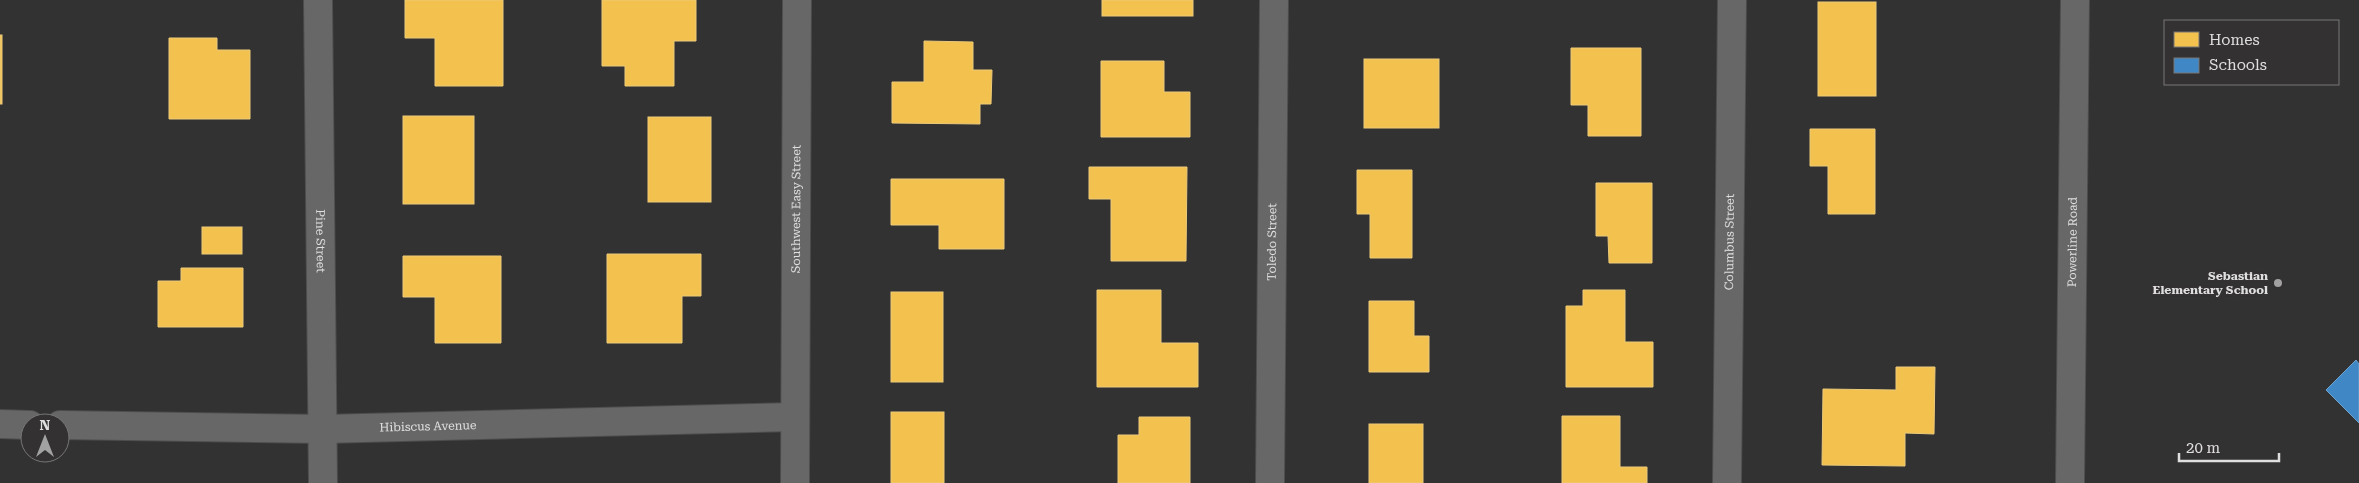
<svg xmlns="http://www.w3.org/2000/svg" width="2359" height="483" viewBox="0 0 2359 483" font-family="'Roboto Serif',serif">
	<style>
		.homes { fill: #f2c14e; stroke: #edca7a }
		.schools { fill: #3f88c5; stroke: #6fa2cd }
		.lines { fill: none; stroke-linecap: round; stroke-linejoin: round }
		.minor-casing { stroke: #4e4d4e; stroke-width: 30 }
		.minor { stroke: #686768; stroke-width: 28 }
		.poi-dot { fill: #a3a2a2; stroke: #333132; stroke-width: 2 }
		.labels { text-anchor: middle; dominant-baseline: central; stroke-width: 5; stroke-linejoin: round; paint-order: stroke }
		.street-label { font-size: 12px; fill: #e0dfdf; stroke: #333132 }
		.poi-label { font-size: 12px; font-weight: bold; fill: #e0dfdf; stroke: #333132; text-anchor: end }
	</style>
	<rect width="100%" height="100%" fill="#323232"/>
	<!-- homes -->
	<g class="homes">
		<polygon points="405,0 503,0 503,86 435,86 435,38 405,38"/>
		<polygon points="602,0 696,0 696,41 674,41 674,86 625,86 625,66 602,66"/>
		<rect x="1102" y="0" width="91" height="16"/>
		<rect x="1818" y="2" width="58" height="94"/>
		<rect x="0" y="35" width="2" height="69"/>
		<polygon points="169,38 217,38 217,50 250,50 250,119 169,119"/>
		<polygon points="924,41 973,42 973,70 992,70 991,104 980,104 980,124 892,123 892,82 924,82"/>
		<polygon points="1571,48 1641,48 1641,136 1588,136 1588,105 1571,105"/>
		<rect x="1364" y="59" width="75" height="69"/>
		<polygon points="1101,61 1164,61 1164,92 1190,92 1190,137 1101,137"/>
		<rect x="403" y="116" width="71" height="88"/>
		<rect x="648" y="117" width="63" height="85"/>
		<polygon points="1810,129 1875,129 1875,214 1828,214 1828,166 1810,166"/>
		<polygon points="1089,167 1187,167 1186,261 1111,261 1111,199 1089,199"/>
		<polygon points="1357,170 1412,170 1412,258 1370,258 1370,214 1357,214"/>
		<polygon points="891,179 1004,179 1004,249 939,249 939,225 891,225"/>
		<polygon points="1596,183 1652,183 1652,263 1609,263 1608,236 1596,236"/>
		<rect x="202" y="227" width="40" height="27"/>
		<polygon points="607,254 701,254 701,296 682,296 682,343 607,343"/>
		<polygon points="403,256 501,256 501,343 435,343 435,297 403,297"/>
		<polygon points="181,268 243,268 243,327 158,327 158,281 181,281"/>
		<polygon points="1097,290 1161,290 1161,343 1198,343 1198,387 1097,387"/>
		<polygon points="1583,290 1625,290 1625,342 1653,342 1653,387 1566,387 1566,306 1583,306"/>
		<rect x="891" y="292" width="52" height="90"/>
		<polygon points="1369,301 1414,301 1414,336 1429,336 1429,372 1369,372"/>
		<polygon points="1896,367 1935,367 1934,434 1905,433 1905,466 1822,465 1823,389 1896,390"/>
		<rect x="891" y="412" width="53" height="71"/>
		<polygon points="1562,416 1620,416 1620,467 1647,467 1647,483 1562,483"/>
		<polygon points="1139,417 1190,417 1190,483 1118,483 1118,435 1139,435"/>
		<rect x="1369" y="424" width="54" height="59"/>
	</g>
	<!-- schools -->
	<polygon class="schools" points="2356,360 2359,364 2359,423 2326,390"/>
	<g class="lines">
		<defs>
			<g id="minor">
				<path id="s1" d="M318,0L323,483"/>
				<polyline points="0,424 30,425"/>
				<path id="s2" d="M60,425L324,429L795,417"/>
				<path id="s3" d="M795,483L797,0"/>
				<path id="s4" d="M1270,483L1274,0"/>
				<path id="s5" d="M1727,483L1732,0"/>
				<path id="s6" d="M2070,483L2075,0"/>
			</g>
		</defs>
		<!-- minor casing -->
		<use href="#minor" class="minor-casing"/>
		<!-- minor -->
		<use href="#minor" class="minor"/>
	</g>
	<!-- markers -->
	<circle class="poi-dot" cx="2278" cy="283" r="5"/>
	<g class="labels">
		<!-- street labels -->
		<g class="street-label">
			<text stroke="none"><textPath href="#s3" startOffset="274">Southwest Easy Street</textPath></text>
			<text stroke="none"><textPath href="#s1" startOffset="241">Pine Street</textPath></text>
			<text stroke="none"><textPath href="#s4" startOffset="241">Toledo Street</textPath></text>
			<text stroke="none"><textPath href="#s5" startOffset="241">Columbus Street</textPath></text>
			<text stroke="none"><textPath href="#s6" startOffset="241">Powerline Road</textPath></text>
			<text stroke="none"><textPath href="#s2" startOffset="368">Hibiscus Avenue</textPath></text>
		</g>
		<!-- poi labels -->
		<g class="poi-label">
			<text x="2268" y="276">Sebastian<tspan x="2268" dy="14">Elementary School</tspan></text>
		</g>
	</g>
	<!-- legend -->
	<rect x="2164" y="20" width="175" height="65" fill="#333132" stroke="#787777"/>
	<rect x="2174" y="32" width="25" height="15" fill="#f2c14e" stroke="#787777"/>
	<text x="2209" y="45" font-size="15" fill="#e0dfdf">Homes</text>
	<rect x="2174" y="58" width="25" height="15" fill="#3f88c5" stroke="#787777"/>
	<text x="2209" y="70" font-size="15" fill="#e0dfdf">Schools</text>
	<!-- north arrow -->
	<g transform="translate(45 438)"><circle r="24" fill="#333132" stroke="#787777"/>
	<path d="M0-4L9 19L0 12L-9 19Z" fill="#a3a2a2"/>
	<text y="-8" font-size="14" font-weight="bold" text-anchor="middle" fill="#e0dfdf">N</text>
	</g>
	<!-- scale -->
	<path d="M2179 453v8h100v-8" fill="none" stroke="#e0dfdf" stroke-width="2.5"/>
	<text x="2186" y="453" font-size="15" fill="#e0dfdf" stroke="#333132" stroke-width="4" paint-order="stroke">20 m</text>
</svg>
